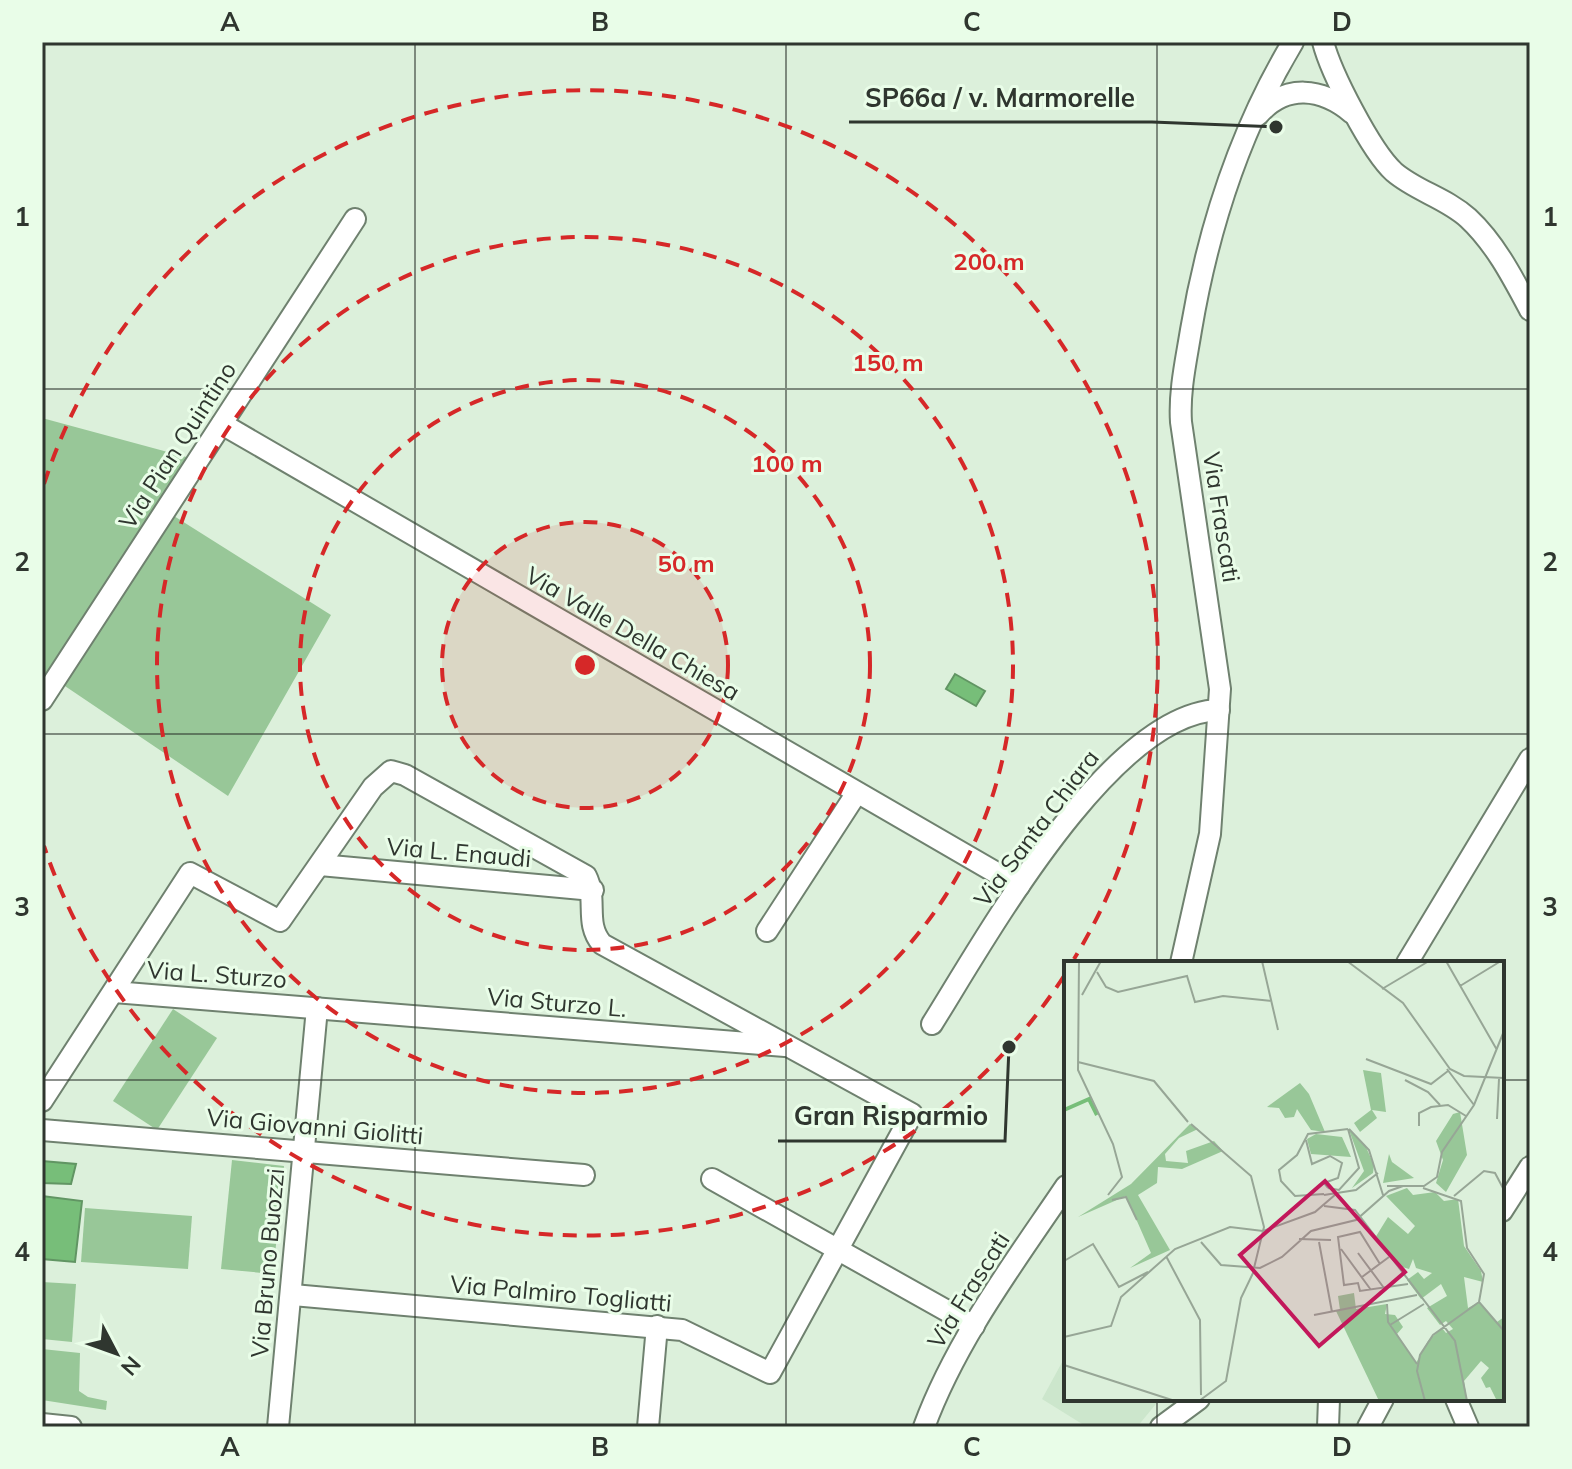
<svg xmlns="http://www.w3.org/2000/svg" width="1572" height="1469" viewBox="0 0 1572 1469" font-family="Mulish,sans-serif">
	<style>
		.built { fill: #cce6cc }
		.green { fill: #98c798 }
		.water { fill: #77be79; stroke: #619563; stroke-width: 2 }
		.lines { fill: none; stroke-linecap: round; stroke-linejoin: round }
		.minor-casing { stroke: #6f816f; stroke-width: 24 }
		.minor { stroke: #fff; stroke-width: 20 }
		.grid { fill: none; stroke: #2f362f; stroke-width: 2; stroke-opacity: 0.55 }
		.ring { fill: none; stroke: #d62828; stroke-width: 4; stroke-dasharray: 14 10 }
		.labels { text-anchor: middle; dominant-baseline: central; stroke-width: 6; stroke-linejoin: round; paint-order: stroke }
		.street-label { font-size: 24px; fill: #2f362f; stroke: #e9fde8 }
		.inset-river { fill: none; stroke: #77be79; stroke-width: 4 }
		.inset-road { fill: none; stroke: #97a696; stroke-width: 2 }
		.view { fill: #c2185b; fill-opacity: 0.15; stroke: #c2185b; stroke-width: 4 }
		.inset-edge { fill: none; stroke: #2f362f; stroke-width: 4 }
		.centre { fill: #d62828; stroke: #e9fde8; stroke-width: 4 }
		.ring-label { font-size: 24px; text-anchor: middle; font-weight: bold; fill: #d62828; stroke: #e9fde8; stroke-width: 6; stroke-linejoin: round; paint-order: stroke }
		.leader { fill: none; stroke: #2f362f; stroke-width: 3 }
		.callout-dot { fill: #2f362f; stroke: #e9fde8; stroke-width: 3 }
		.callout-label { font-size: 26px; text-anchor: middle; font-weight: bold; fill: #2f362f; stroke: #e9fde8; stroke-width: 6; stroke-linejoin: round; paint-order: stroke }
		.neatline { fill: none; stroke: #2f362f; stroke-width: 3 }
		.grid-label { font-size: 26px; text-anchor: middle; font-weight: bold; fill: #2f362f }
	</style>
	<rect width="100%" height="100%" fill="#dcf0db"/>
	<!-- built -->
	<polygon class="built" points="1066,1355 1066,1399 1160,1399 1137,1427 1087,1427 1042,1399"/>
	<!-- green -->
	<g class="green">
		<polygon points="42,418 201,461 166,511 331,615 228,796 56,680 42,700"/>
		<polygon points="173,1009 217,1038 157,1130 113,1101"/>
		<polygon points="232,1160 284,1166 273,1274 221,1269"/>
		<polygon points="85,1208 192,1216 188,1269 81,1262"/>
		<polygon points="42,1282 76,1284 72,1342 42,1339"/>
		<polygon points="42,1349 80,1353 79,1391 88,1397 107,1401 106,1410 42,1400"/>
	</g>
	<!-- water -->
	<g class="water">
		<polygon points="955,674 985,691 976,706 946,689"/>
		<polygon points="42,1161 76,1164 71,1184 42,1183"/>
		<polygon points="42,1196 82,1201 75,1262 42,1259"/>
	</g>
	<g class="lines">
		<defs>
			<g id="minor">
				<path d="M1323,42C1331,73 1371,151 1394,172C1416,191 1446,198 1468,218C1495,243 1513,278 1530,310"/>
				<path d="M1258,115C1286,83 1322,88 1352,113"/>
				<polyline points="222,424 1019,886"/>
				<polyline points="42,700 355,219"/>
				<polyline points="320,865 593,890"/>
				<polyline points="767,931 856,794"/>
				<path d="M1181,963L1210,834L1220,689L1181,422C1179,391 1186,361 1191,330C1208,229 1240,130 1293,42"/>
				<polyline points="1407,963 1530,759"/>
				<polyline points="114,992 785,1046"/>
				<path d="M932,1024C986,938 1110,713 1219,710"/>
				<path d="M42,1101L190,873L280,921L373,787L391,771L405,775L586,876C598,900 584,923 602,944L912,1114L770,1373L682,1330L293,1295"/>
				<polyline points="42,1130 584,1175"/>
				<polyline points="712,1179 974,1326"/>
				<polyline points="1502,1211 1530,1167"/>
				<polyline points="1456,1399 1468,1427"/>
				<polyline points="42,1424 71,1427"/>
				<polyline points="278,1427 317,1008"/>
				<polyline points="648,1427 657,1326"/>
				<path d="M924,1427C956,1340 1014,1263 1066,1186"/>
				<polyline points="1161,1427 1199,1399"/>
				<polyline points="1328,1427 1329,1399"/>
				<polyline points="1368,1427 1383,1399"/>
			</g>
		</defs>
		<!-- minor casing -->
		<use href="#minor" class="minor-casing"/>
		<!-- minor -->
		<use href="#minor" class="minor"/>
	</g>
	<!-- grid -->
	<path class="grid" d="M415,42V1427M786,42V1427M1157,42V963M42,389H1530M42,734H1530M42,1080H1066M1502,1080H1530M1157,1399V1427"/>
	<!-- distance rings -->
	<circle cx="585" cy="665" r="143" fill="#d62828" fill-opacity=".12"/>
	<g class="ring">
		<circle cx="585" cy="665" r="143"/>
		<circle cx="585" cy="665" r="285"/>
		<circle cx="585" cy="665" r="428"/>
		<path d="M1064 976A571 571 0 0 1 44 846M44 484A571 571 0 1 1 1074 959"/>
	</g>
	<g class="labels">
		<!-- street labels -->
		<g class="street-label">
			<text transform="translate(177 445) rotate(-57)">Via Pian Quintino</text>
			<text transform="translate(1222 517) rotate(81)">Via Frascati</text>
			<text transform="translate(633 633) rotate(30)">Via Valle Della Chiesa</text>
			<text transform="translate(1036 828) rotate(-53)">Via Santa Chiara</text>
			<text transform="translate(459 852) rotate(5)">Via L. Enaudi</text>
			<text transform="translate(217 974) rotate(4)">Via L. Sturzo</text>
			<text transform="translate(557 1002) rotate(5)">Via Sturzo L.</text>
			<text transform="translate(315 1126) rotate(5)">Via Giovanni Giolitti</text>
			<text transform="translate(267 1263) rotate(-85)">Via Bruno Buozzi</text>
			<text transform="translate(968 1290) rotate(-58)">Via Frascati</text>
			<text transform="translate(561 1293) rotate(5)">Via Palmiro Togliatti</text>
		</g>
	</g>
	<!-- overview -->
	<g transform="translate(1064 961)">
		<rect width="440" height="440" fill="#dcf0db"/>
		<path d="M299,109L317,112L322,151L308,149L313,157L296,171L290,162L307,149ZM236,122L245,133L261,171L247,169L233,148L230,156L221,157L215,147L203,146ZM396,151L403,194L382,231L372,222L379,199L372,180L389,153ZM126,163L134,168L115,177L101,193L102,200L124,202L122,190L150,180L159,190L118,208L94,206L93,222L74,234L106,289L66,307L87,292L62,235L14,256L67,223ZM285,169L301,184L310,204L309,212L288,227L300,210ZM252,173L278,176L287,196L247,193L243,178ZM325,193L328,201L350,217L319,222ZM343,227L349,234L371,231L380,240L394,238L400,285L417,310L419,321L400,316L404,347L415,341L433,361L440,356V440H433L426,426L422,427L417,417L425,407L417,400L400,420L403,440H315L272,350L276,349L274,335L290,332L292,348L323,343L321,353L331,354L339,366L333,373L352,402L364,380L378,367L382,372L389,368L382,360L376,364L363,347L383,335L377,323L357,338L343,319L354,311L360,318L368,312L352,307L349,298L345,308L335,305L311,277L324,256L344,273L351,265L322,235Z" fill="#98c798"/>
		<path class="inset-river" d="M0,149L25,138L33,154"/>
		<path class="inset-road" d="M15,0L14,109L49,183L58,216L44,234M198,0L214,69M283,0L339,42L386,108L400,115L440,117M382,0L433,89M33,11L42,26L54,31L123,15L131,41L159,35L208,40M396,25L437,0M318,28L365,0M18,34L37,0M302,98L367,123L384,110M14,101L90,120L124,161M383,108L410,144M341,119L364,131L376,144M433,158L435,118M127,163L187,215L200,266L190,307M355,165V152L367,146L384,144L402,155M285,168L305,189L319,234M242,179L248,203L266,195L278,202L274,217L260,222L264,227M323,225H360L373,216L378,191L410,144L440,70M264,227L275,229L295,207L284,168M359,227L397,240L403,287L420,313L415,341L440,370M260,233L231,235L217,220L215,209L233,194L244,173L284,168M260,234L292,229L314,212M390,235L420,210L431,212L440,229M48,239L62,236L73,259M260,245L291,249L391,380L403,440M235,278L267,279M137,281L157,304L196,307L218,296L247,270L292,259L325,230L339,225M255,281L268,351M277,288L307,329M294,292L320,327M102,295L136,359L137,434M0,300L29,283L55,326L84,311M316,303L296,271L274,276L280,324L294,322L296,330L344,323M298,316L325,296M323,343L324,361L353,403M250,354L353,334M326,364L360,343M0,376L47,365L57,336L111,288L166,266L199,270L251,251L272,233M0,404L111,440M135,440L162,420L177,337L190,310M361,440L353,410L356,394L369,374L415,341"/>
		<path class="view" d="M261,220L341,311L255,385L176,294Z"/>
		<rect width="440" height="440" class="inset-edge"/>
	</g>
	<circle cx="585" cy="665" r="12" class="centre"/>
	<g class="ring-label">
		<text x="989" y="270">200 m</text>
		<text x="888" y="371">150 m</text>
		<text x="787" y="472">100 m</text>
		<text x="686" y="572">50 m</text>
	</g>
	<!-- callouts -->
	<path class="leader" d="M1276 127L1152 122H849M1009 1047L1005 1141H778"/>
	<g class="callout-dot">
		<circle cx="1276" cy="127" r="8"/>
		<circle cx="1009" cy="1047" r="8"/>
	</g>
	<g class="callout-label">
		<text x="1000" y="107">SP66a / v. Marmorelle</text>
		<text x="891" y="1125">Gran Risparmio</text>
	</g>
	<!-- border -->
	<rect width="1572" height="1469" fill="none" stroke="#e9fde8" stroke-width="88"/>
	<!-- north arrow -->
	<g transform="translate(116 1353) rotate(131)" stroke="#e9fde8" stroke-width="6" paint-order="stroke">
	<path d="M0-6L14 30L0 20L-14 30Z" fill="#2f362f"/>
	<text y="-12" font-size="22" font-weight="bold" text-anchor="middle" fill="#2f362f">N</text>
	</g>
	<rect x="44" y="44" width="1484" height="1381" class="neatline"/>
	<g class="grid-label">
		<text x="230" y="31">A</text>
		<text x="600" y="31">B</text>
		<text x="972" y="31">C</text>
		<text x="1342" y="31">D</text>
		<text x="22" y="226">1</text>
		<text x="1550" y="226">1</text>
		<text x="22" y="571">2</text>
		<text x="1550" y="571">2</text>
		<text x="22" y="916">3</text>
		<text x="1550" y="916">3</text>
		<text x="22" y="1261">4</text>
		<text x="1550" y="1261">4</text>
		<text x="230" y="1456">A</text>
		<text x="600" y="1456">B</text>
		<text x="972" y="1456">C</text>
		<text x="1342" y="1456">D</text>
	</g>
</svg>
